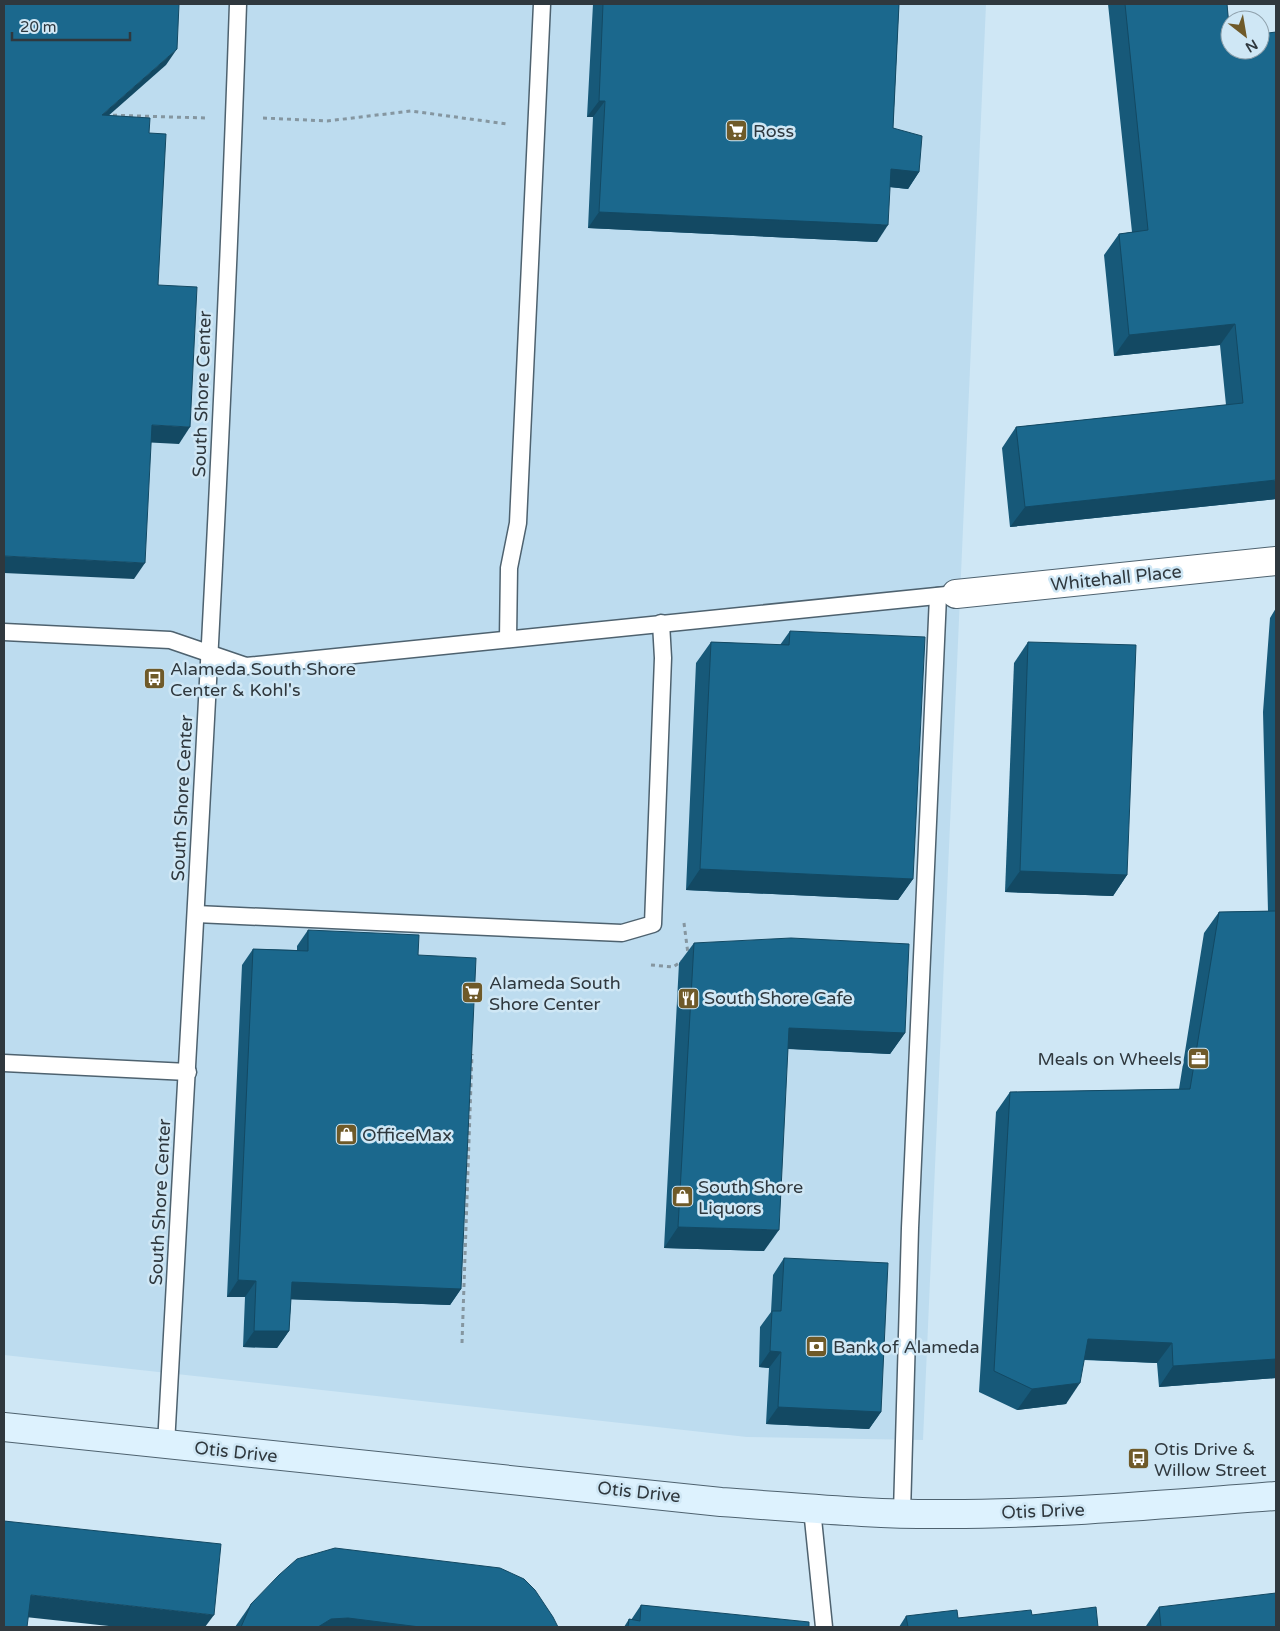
<svg xmlns="http://www.w3.org/2000/svg" width="1280" height="1631" viewBox="0 0 1280 1631" font-family="'Varela Round',sans-serif">
	<style>
		.built { fill: #bddcef }
		.lines { fill: none; stroke-linecap: round; stroke-linejoin: round }
		.lane-casing { stroke: #4e626f; stroke-width: 19 }
		.street-casing { stroke: #4e626f; stroke-width: 30 }
		.secondary-casing { stroke: #4e626f; stroke-width: 30 }
		.path { stroke: #8596a0; stroke-width: 3; stroke-dasharray: 4 4; stroke-linecap: butt }
		.lane { stroke: #fff; stroke-width: 16 }
		.street { stroke: #fff; stroke-width: 28 }
		.secondary { stroke: #ddf2fe; stroke-width: 28 }
		.wall { fill: #175979 }
		.shaded-wall { fill: #134963 }
		.building { fill: #1b688d; stroke: #134963 }
		.labels { text-anchor: middle; dominant-baseline: central; stroke-width: 5; stroke-linejoin: round; paint-order: stroke }
		.poi-label { font-size: 18px; fill: #2f383e; stroke: #cfe7f5; text-anchor: start }
		.street-label { font-size: 18px; fill: #2f383e; stroke: #cfe7f5 }
	</style>
	<rect width="100%" height="100%" fill="#cfe7f5"/>
	<!-- built -->
	<polygon class="built" points="4,4 986,4 923,1440 747,1437 4,1355"/>
	<g class="lines">
		<defs>
			<g id="lane">
				<polyline points="4,632 170,640 246,666 956,594"/>
				<polyline points="508,639 509,568 518,523 542,4"/>
				<polyline points="196,914 622,933 653,924 663,658 661,623"/>
				<polyline points="4,1063 188,1072"/>
				<path d="M166,1445C192,965 222,484 238,4"/>
				<polyline points="812,1509 824,1627"/>
				<polyline points="902,1513 910,1228 938,596"/>
			</g>
			<polyline id="street" points="956,594 1276,561"/>
			<path id="secondary" d="M4,1427L721,1502C796,1507 872,1515 948,1514C1058,1514 1167,1504 1276,1496"/>
		</defs>
		<!-- lane casing -->
		<use href="#lane" class="lane-casing"/>
		<!-- street casing -->
		<use href="#street" class="street-casing"/>
		<!-- secondary casing -->
		<use href="#secondary" class="secondary-casing"/>
		<!-- path -->
		<g class="path">
			<polyline points="105,115 206,118"/>
			<polyline points="263,118 327,121 411,111 507,124"/>
			<polyline points="684,923 688,954"/>
			<polyline points="651,965 673,967 682,961"/>
			<polyline points="462,1343 472,1054"/>
		</g>
		<!-- lane -->
		<use href="#lane" class="lane"/>
		<!-- street -->
		<use href="#street" class="street"/>
		<!-- secondary -->
		<use href="#secondary" class="secondary"/>
	</g>
	<!-- wall -->
	<g class="wall">
		<polygon points="593,4 899,4 893,128 919,172 908,189 890,187 877,242 588,228 593,117 587,117"/>
		<polygon points="1108,4 1227,4 1276,499 1010,527 1002,448 1016,427 1226,405 1220,345 1114,356 1104,255 1119,234 1132,232"/>
		<polygon points="1276,608 1276,1378 1159,1387 1157,1363 1084,1360 1066,1404 1017,1410 979,1392 996,1112 1010,1092 1179,1089 1204,933 1219,912 1268,911 1263,712 1270,618"/>
		<polygon points="790,631 913,879 898,900 686,890 696,663 711,642 780,645"/>
		<polygon points="1028,642 1127,875 1113,896 1005,892 1014,663"/>
		<polygon points="308,930 418,955 461,1289 450,1305 291,1299 289,1331 277,1348 243,1347 245,1297 227,1297 242,965 253,949 297,950 297,946"/>
		<polygon points="694,943 905,1033 890,1054 788,1049 764,1251 664,1248 679,963"/>
		<polygon points="784,1258 881,1412 869,1429 766,1424 769,1368 759,1367 760,1327 771,1312 773,1275"/>
		<polygon points="251,1604 558,1627 235,1627"/>
		<polygon points="641,1605 809,1627 624,1627 629,1619 631,1620"/>
		<polygon points="1159,1607 1276,1627 1146,1627 1146,1626"/>
		<polygon points="1032,1615 1098,1627 899,1627 906,1616 958,1618"/>
	</g>
	<!-- shaded-wall -->
	<g class="shaded-wall">
		<polygon points="177,49 166,65 90,132 102,115"/>
		<polygon points="599,101 605,101 593,117 587,117"/>
		<polygon points="891,169 919,172 908,189 880,186"/>
		<polygon points="599,212 888,225 877,242 588,228"/>
		<polygon points="1235,324 1220,345 1114,356 1129,335"/>
		<polygon points="152,425 190,427 179,444 141,442"/>
		<polygon points="1276,480 1276,499 1010,527 1025,507"/>
		<polygon points="4,556 145,563 134,579 4,573"/>
		<polygon points="700,869 913,879 898,900 686,890"/>
		<polygon points="1020,871 1127,875 1113,896 1005,892"/>
		<polygon points="789,1028 905,1033 890,1054 774,1048"/>
		<polygon points="678,1227 779,1230 764,1251 664,1248"/>
		<polygon points="238,1280 256,1281 245,1297 227,1297"/>
		<polygon points="292,1282 461,1289 450,1305 280,1299"/>
		<polygon points="254,1331 289,1331 277,1348 243,1347"/>
		<polygon points="1088,1339 1172,1343 1157,1363 1073,1359"/>
		<polygon points="770,1351 781,1352 769,1368 759,1367"/>
		<polygon points="1276,1359 1276,1378 1159,1387 1173,1366"/>
		<polygon points="1080,1383 1066,1404 1017,1410 1032,1389"/>
		<polygon points="778,1407 881,1412 869,1429 766,1424"/>
		<polygon points="31,1595 214,1615 205,1627 118,1627 16,1616"/>
		<polygon points="348,1618 420,1627 318,1627 331,1619"/>
	</g>
	<!-- building -->
	<g class="building">
		<polygon points="4,4 179,4 177,49 102,115 150,118 149,133 166,134 158,285 197,287 190,427 152,425 145,563 4,556"/>
		<polygon points="603,4 899,4 893,128 922,136 919,172 891,169 888,225 599,212 605,101 599,101"/>
		<polygon points="1125,4 1227,4 1230,37 1230,50 1260,50 1260,34 1276,32 1276,480 1025,507 1016,427 1243,403 1235,324 1129,335 1119,234 1148,230"/>
		<polygon points="790,631 925,637 913,879 700,869 711,642 789,645"/>
		<polygon points="1028,642 1136,645 1127,875 1020,871"/>
		<polygon points="1276,911 1276,1359 1173,1366 1172,1343 1088,1339 1080,1383 1032,1389 994,1371 1010,1092 1190,1089 1219,912"/>
		<polygon points="308,930 419,935 418,955 476,958 461,1289 292,1282 289,1331 254,1331 256,1281 238,1280 253,949 308,951"/>
		<polygon points="791,938 909,944 905,1033 789,1028 779,1230 678,1227 694,943"/>
		<polygon points="784,1258 888,1263 881,1412 778,1407 781,1352 770,1351 772,1311 781,1311"/>
		<polygon points="4,1521 221,1544 214,1615 31,1595 27,1627 4,1627"/>
		<polygon points="335,1548 500,1568 524,1579 535,1590 553,1617 558,1627 420,1627 348,1618 331,1619 318,1627 241,1627 251,1604 279,1575 297,1559"/>
		<polygon points="1276,1593 1276,1627 1161,1627 1159,1607"/>
		<polygon points="641,1605 809,1622 809,1627 628,1627 629,1619 640,1621"/>
		<polygon points="1096,1607 1098,1627 908,1627 906,1616 957,1610 958,1618 1031,1610 1032,1615"/>
	</g>
	<!-- icons -->
	<defs>
		<symbol id="supermarket-square" viewBox="-11 -11 22 22"><rect x="-9" y="-9" width="18" height="18" rx="4" fill="#6f5a29" stroke="#cfe7f5"/><path d="M-6-5.5h2.5l.6 2H6L4.5 2H-2.5L-4.4-4H-6ZM-1.5 3.2a1.3 1.3 0 1 0 .1 0ZM3 3.2a1.3 1.3 0 1 0 .1 0Z" fill="#fff"/></symbol>
		<symbol id="bus-square" viewBox="-11 -11 22 22"><rect x="-9" y="-9" width="18" height="18" rx="4" fill="#6f5a29" stroke="#cfe7f5"/><path d="M-5-6H5V4H4V6H2V4H-2V6H-4V4H-5ZM-3.5-4V0h7V-4ZM-3.5 1.2v1.5H-2V1.2ZM2 1.2v1.5H3.5V1.2Z" fill="#fff"/></symbol>
		<symbol id="restaurant-square" viewBox="-11 -11 22 22"><rect x="-9" y="-9" width="18" height="18" rx="4" fill="#6f5a29" stroke="#cfe7f5"/><path d="M-5-6h1v4h1v-4h1v4h1v-4h1v5L-1.5 .5V6h-2V.5L-5-1ZM5-6V6H3V1.5H1.5Q1.5-4 5-6Z" fill="#fff"/></symbol>
		<symbol id="office-square" viewBox="-11 -11 22 22"><rect x="-9" y="-9" width="18" height="18" rx="4" fill="#6f5a29" stroke="#cfe7f5"/><path d="M-6-3h4V-5.5h4V-3h4V5H-6ZM-1-4.5V-3h2v-1.5ZM-6 0V1H6V0Z" fill="#fff"/></symbol>
		<symbol id="shop-square" viewBox="-11 -11 22 22"><rect x="-9" y="-9" width="18" height="18" rx="4" fill="#6f5a29" stroke="#cfe7f5"/><path d="M-5-2.5h2.3a2.7 3.5 0 0 1 5.4 0H5L5.5 6h-11ZM-1.5-2.5h3a1.5 2.3 0 0 0-3 0Z" fill="#fff"/></symbol>
		<symbol id="bank-square" viewBox="-11 -11 22 22"><rect x="-9" y="-9" width="18" height="18" rx="4" fill="#6f5a29" stroke="#cfe7f5"/><path d="M-6-4H6V4H-6ZM0-2.3a2.3 2.3 0 1 0 0 4.6a2.3 2.3 0 1 0 0-4.6Z" fill="#fff"/></symbol>
	</defs>
	<g fill-rule="evenodd">
		<use href="#supermarket-square" x="724" y="118" width="25" height="25"/>
		<use href="#bus-square" x="142" y="666" width="25" height="25"/>
		<use href="#supermarket-square" x="460" y="980" width="25" height="25"/>
		<use href="#restaurant-square" x="676" y="986" width="25" height="25"/>
		<use href="#office-square" x="1186" y="1046" width="25" height="25"/>
		<use href="#shop-square" x="334" y="1122" width="25" height="25"/>
		<use href="#shop-square" x="670" y="1184" width="25" height="25"/>
		<use href="#bank-square" x="804" y="1334" width="25" height="25"/>
		<use href="#bus-square" x="1126" y="1446" width="25" height="25"/>
	</g>
	<g class="labels">
		<!-- poi labels -->
		<g class="poi-label">
			<text x="753" y="131">Ross</text>
			<text x="170" y="669">Alameda South Shore<tspan x="170" dy="21">Center &amp; Kohl's</tspan></text>
			<text x="489" y="983">Alameda South<tspan x="489" dy="21">Shore Center</tspan></text>
			<text x="704" y="998">South Shore Cafe</text>
			<text x="1182" y="1059" text-anchor="end">Meals on Wheels</text>
			<text x="362" y="1135">OfficeMax</text>
			<text x="698" y="1187">South Shore<tspan x="698" dy="21">Liquors</tspan></text>
			<text x="833" y="1347">Bank of Alameda</text>
			<text x="1154" y="1449">Otis Drive &amp;<tspan x="1154" dy="21">Willow Street</tspan></text>
		</g>
		<!-- street labels -->
		<g class="street-label">
			<text transform="translate(202 394) rotate(-88)">South Shore Center</text>
			<text transform="translate(1116 578) rotate(-6)">Whitehall Place</text>
			<text transform="translate(182 798) rotate(-87)">South Shore Center</text>
			<text transform="translate(160 1202) rotate(-87)">South Shore Center</text>
			<text transform="translate(236 1452) rotate(6)">Otis Drive</text>
			<text transform="translate(639 1492) rotate(6)">Otis Drive</text>
			<text transform="translate(1043 1511) rotate(-2)">Otis Drive</text>
		</g>
	</g>
	<!-- border -->
	<rect width="1280" height="1631" fill="none" stroke="#2f383e" stroke-width="10"/>
	<!-- north arrow -->
	<g transform="translate(1245 35) rotate(149)"><circle r="24" fill="#cfe7f5" stroke="#8fa1ac"/>
	<path d="M0-4L9 19L0 12L-9 19Z" fill="#6f5a29"/>
	<text y="-8" font-size="14" font-weight="bold" text-anchor="middle" fill="#2f383e">N</text>
	</g>
	<!-- scale -->
	<path d="M12 32v8h118v-8" fill="none" stroke="#2f383e" stroke-width="2.5"/>
	<text x="20" y="32" font-size="15" fill="#2f383e" stroke="#cfe7f5" stroke-width="4" paint-order="stroke">20 m</text>
</svg>
